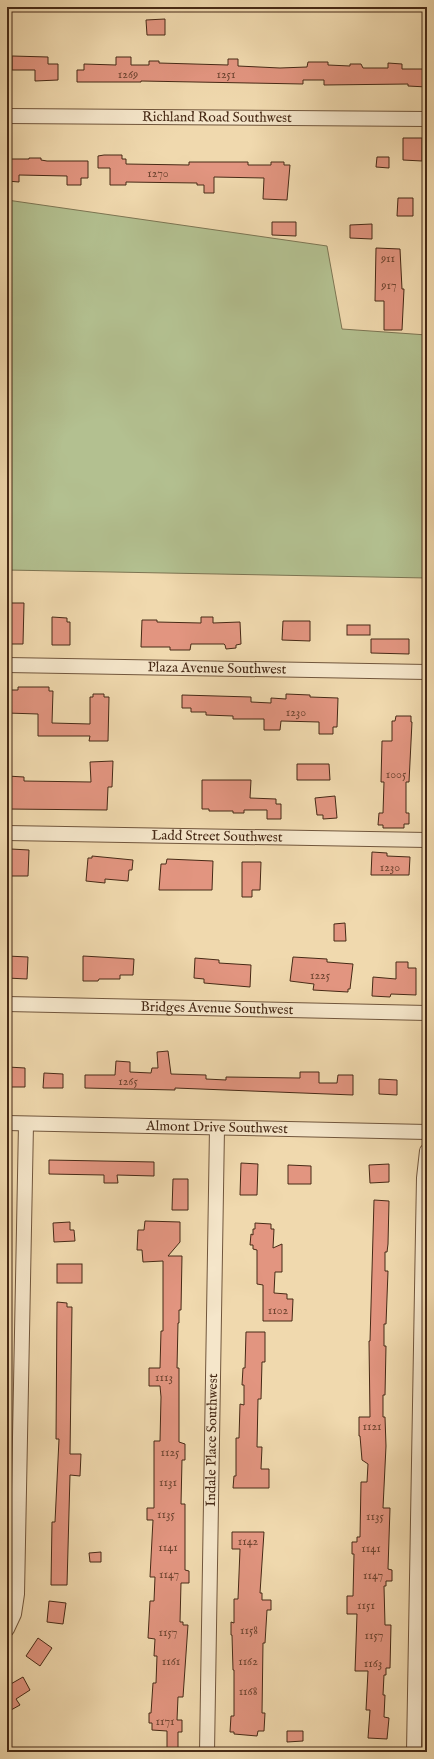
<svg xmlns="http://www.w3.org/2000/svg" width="434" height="1759" viewBox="0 0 434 1759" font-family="'IM FELL English',serif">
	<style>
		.green { fill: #b3c090; stroke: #7d7553 }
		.building { fill: #e29580; stroke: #472a16 }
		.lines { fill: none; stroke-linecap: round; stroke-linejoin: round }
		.street-casing { stroke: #71563c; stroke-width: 16 }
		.street { stroke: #f5e6ca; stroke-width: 14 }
		.labels { text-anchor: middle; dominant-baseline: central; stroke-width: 3.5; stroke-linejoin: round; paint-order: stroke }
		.number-label { font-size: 12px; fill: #6e4530 }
		.street-label { font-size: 14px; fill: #472a16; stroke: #f5e6ca }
	</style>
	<rect width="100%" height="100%" fill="#f0d9ae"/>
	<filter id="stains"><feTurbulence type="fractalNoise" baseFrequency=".005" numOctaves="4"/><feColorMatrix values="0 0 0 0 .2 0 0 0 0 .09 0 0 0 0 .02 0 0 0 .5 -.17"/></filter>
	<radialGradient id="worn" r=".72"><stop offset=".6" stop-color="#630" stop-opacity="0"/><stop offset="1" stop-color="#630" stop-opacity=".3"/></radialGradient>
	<!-- green -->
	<polygon class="green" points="7,200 327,246 342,329 427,335 427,578 7,570"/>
	<!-- building -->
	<g class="building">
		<polygon points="165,19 165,35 147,35 146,20"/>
		<polygon points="12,56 48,57 48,64 58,64 58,80 35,81 35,70 12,70"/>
		<polygon points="116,57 131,57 131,65 149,65 149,61 159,61 159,63 228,65 228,59 238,59 238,66 280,68 307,67 308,62 328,62 328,65 350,66 350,64 361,64 363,68 388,68 388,63 402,64 402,69 427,69 427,87 408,86 408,84 324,85 324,80 303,80 303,84 141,81 141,82 77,82 77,70 84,70 84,64 116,65"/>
		<polygon points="403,138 422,138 422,161 403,160"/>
		<polygon points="104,155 122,155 122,159 126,159 126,164 189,165 189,162 248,162 248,165 271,165 271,162 284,162 284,165 290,165 287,200 263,199 264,178 214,177 214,193 204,193 204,185 197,185 197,183 126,182 126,185 110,185 110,168 98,168 98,156"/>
		<polygon points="377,157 389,157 389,168 376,167"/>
		<polygon points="29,158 41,158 41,160 47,161 88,161 88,178 81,178 81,185 67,185 67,176 19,175 19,182 7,181 7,159 29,159"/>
		<polygon points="398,198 413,198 413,216 397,216"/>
		<polygon points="272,222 296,222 296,236 272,235"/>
		<polygon points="372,224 372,239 350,238 350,225"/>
		<polygon points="376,248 400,249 402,289 404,289 402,330 384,330 384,301 375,301"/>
		<polygon points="10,603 24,603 23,644 11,644 11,639 7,639 7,611 10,611"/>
		<polygon points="52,617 67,618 67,622 70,622 70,645 52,645"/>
		<polygon points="201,617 213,617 213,623 240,622 241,644 236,645 236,648 226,649 225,645 224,644 191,644 190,650 170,650 170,647 141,647 142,620 157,620 157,622 201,623"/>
		<polygon points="283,621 310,621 310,641 282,640"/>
		<rect x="347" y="625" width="23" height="10"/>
		<polygon points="371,639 409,639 409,654 371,653"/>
		<polygon points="18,687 49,687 49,691 53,691 52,723 90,724 90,697 93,697 93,694 104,694 104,697 109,697 108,741 89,741 90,736 38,736 38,714 7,713 7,690 18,690"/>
		<polygon points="286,694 310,695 310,697 338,698 337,727 333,727 333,734 319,734 319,722 281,721 280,730 264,730 264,719 233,719 233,716 206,715 206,712 191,712 191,708 182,708 182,695 251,697 251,702 271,703 271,698 286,699"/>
		<polygon points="396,716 411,716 411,722 412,722 409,782 406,782 406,813 409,813 409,824 404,824 404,828 383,828 383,825 378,825 379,813 383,813 384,782 381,782 382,741 392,741 392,721 395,721"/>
		<polygon points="113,761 112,787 108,787 107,810 7,809 7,776 24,777 24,781 91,782 90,762"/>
		<polygon points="297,764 329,764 330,780 297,780"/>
		<polygon points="202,780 251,780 250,798 276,799 276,804 281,804 281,819 267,819 267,810 244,810 244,813 233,813 233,811 209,811 209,809 202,809"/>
		<polygon points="335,796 337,818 323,819 323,815 317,815 315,798"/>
		<polygon points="11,849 29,850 28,876 10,876"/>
		<polygon points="372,852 387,853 387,856 410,857 409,875 371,875"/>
		<polygon points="92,856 133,860 132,870 129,870 128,881 105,879 105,883 86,881 88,858 92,858"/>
		<polygon points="167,859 213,861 212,890 159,890 161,864 166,864"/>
		<polygon points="242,862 261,862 260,890 252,890 252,897 242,897"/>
		<polygon points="345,923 346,941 334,941 334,924"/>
		<polygon points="7,956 28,957 27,979 7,978"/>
		<polygon points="83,956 134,959 133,975 120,975 120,979 99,979 98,981 83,981"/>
		<polygon points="293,957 327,959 327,962 353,964 350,989 348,989 348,992 313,990 314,984 290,981"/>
		<polygon points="195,958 219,960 219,963 251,965 250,987 204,983 204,979 194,978"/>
		<polygon points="396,962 408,962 408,968 416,968 416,995 391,994 390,997 372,996 373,977 396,979"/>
		<polygon points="168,1051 171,1074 206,1075 206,1079 226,1080 226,1077 300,1078 300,1072 319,1072 319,1083 337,1083 338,1075 353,1075 353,1095 175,1088 175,1090 85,1088 85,1075 115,1075 116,1061 130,1062 130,1072 151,1073 152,1068 158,1068 157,1052"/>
		<polygon points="8,1067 25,1068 25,1087 7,1087"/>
		<polygon points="44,1073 63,1074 63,1088 43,1088"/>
		<polygon points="379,1079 397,1080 397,1095 379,1094"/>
		<polygon points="49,1160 154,1162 154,1176 117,1175 118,1183 104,1183 104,1175 49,1174"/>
		<polygon points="241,1163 258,1164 257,1195 240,1195"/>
		<polygon points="389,1164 389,1182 370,1183 369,1165"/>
		<polygon points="288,1165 311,1166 311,1184 288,1184"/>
		<polygon points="173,1179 188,1179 188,1210 172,1210"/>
		<polygon points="374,1200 389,1201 388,1244 387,1252 385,1252 385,1271 388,1271 386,1324 384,1324 384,1346 386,1346 385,1395 383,1395 383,1417 385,1417 386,1446 383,1508 390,1508 388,1569 392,1570 392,1581 386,1581 386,1586 384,1586 385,1625 391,1625 390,1668 386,1668 386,1675 384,1675 383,1695 385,1695 384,1717 389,1718 387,1739 368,1738 370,1710 366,1710 368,1671 355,1671 357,1614 347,1614 347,1596 353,1596 354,1554 352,1554 352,1542 357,1542 357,1537 360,1537 361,1482 367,1482 368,1464 362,1460 360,1436 359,1436 359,1417 370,1417 369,1341 370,1341"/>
		<polygon points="145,1221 180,1222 180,1242 168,1256 182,1256 181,1310 179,1310 179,1323 178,1323 177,1368 179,1368 179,1442 185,1444 185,1460 182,1460 181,1504 185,1504 185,1570 189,1571 189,1583 181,1583 180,1622 183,1622 183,1625 188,1625 183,1697 178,1697 177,1720 182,1720 182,1732 178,1732 178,1752 167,1752 167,1731 152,1730 152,1723 149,1723 149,1713 151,1713 153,1683 156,1683 157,1656 154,1656 155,1639 148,1638 150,1601 154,1601 155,1577 150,1577 153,1520 147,1520 147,1508 154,1508 154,1441 160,1441 161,1397 160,1386 149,1386 149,1368 160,1368 161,1331 163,1331 163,1261 143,1262 142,1250 137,1250 138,1230 144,1230"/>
		<polygon points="70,1222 70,1230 74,1230 75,1241 54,1242 53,1223"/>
		<polygon points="255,1223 271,1224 271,1229 274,1229 273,1248 282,1244 282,1272 275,1272 274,1293 287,1294 287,1299 293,1299 292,1321 263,1321 263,1285 257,1284 257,1250 253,1249 253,1245 250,1245 251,1234 253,1235 253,1229 255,1229"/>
		<rect x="57" y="1264" width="25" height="19"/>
		<polygon points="57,1302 67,1303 67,1307 72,1307 70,1454 81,1454 80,1476 70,1475 67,1585 51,1585 52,1522 55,1522 59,1439 56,1439"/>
		<polygon points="246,1332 265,1332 265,1362 262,1362 261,1399 258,1399 257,1447 262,1447 261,1469 269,1469 269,1488 233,1488 234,1476 236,1476 236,1438 239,1438 240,1404 244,1405 244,1385 242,1385 243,1368 245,1368"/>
		<polygon points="232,1532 264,1532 260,1593 262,1593 262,1600 271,1600 271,1610 267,1610 265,1643 263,1643 262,1713 265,1713 264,1731 258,1731 257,1736 234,1734 234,1732 230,1732 231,1716 234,1716 234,1670 233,1670 232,1635 231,1635 231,1622 234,1623 234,1599 238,1599 240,1549 232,1549"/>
		<polygon points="101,1552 101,1562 90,1562 89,1553"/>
		<polygon points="49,1601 66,1603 63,1624 47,1622"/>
		<polygon points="38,1638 52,1648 40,1666 26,1656"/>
		<polygon points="23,1677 30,1690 16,1699 20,1705 11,1710 7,1704 7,1682 9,1685"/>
		<polygon points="287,1731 303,1731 303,1741 287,1742"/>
	</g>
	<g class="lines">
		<defs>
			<g id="street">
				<path id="s1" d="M7,116L427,119"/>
				<path id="s2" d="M7,665L427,672"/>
				<path id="s3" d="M7,833L427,840"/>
				<path id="s4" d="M7,1004L427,1013"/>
				<path id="s5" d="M7,1123L427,1132"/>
				<polyline points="7,1629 14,1614 17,1594 26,1124"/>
				<path id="s6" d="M207,1752L217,1128"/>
				<polyline points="414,1752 423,1232 424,1178 427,1151"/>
			</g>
		</defs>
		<!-- street casing -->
		<use href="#street" class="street-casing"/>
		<!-- street -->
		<use href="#street" class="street"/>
	</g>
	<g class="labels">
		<!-- number labels -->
		<g class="number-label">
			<text x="128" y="74">1269</text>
			<text x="226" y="74">1251</text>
			<text x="158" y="173">1270</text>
			<text x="388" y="258">911</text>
			<text x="389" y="285">917</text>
			<text x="296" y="712">1230</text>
			<text x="396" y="774">1005</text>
			<text x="390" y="867">1230</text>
			<text x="320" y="975">1225</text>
			<text x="128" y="1081">1265</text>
			<text x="278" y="1310">1102</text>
			<text x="164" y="1377">1113</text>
			<text x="372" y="1426">1121</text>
			<text x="170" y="1452">1125</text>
			<text x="168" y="1482">1131</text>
			<text x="166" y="1514">1135</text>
			<text x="375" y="1516">1135</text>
			<text x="248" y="1541">1142</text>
			<text x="168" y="1547">1141</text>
			<text x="371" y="1548">1141</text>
			<text x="169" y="1574">1147</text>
			<text x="373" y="1575">1147</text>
			<text x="366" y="1605">1151</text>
			<text x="249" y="1630">1158</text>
			<text x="168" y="1632">1157</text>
			<text x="374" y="1635">1157</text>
			<text x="171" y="1661">1161</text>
			<text x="248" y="1661">1162</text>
			<text x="373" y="1663">1163</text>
			<text x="248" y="1691">1168</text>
			<text x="165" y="1721">1171</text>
		</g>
		<!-- street labels -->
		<g class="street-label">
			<text stroke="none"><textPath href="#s1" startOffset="210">Richland Road Southwest</textPath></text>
			<text stroke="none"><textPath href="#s2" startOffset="210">Plaza Avenue Southwest</textPath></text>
			<text stroke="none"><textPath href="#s3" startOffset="210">Ladd Street Southwest</textPath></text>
			<text stroke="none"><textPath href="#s4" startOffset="210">Bridges Avenue Southwest</textPath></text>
			<text stroke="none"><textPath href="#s5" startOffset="210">Almont Drive Southwest</textPath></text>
			<text stroke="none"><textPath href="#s6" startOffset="312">Indale Place Southwest</textPath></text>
		</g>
	</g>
	<!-- margin -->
	<rect width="434" height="1759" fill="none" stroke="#f0d9ae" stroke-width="24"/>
	<rect x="8" y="8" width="418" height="1743" fill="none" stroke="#472a16" stroke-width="2"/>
	<rect x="12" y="12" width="410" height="1735" fill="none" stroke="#472a16"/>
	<rect width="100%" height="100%" filter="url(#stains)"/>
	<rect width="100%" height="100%" fill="url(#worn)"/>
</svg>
